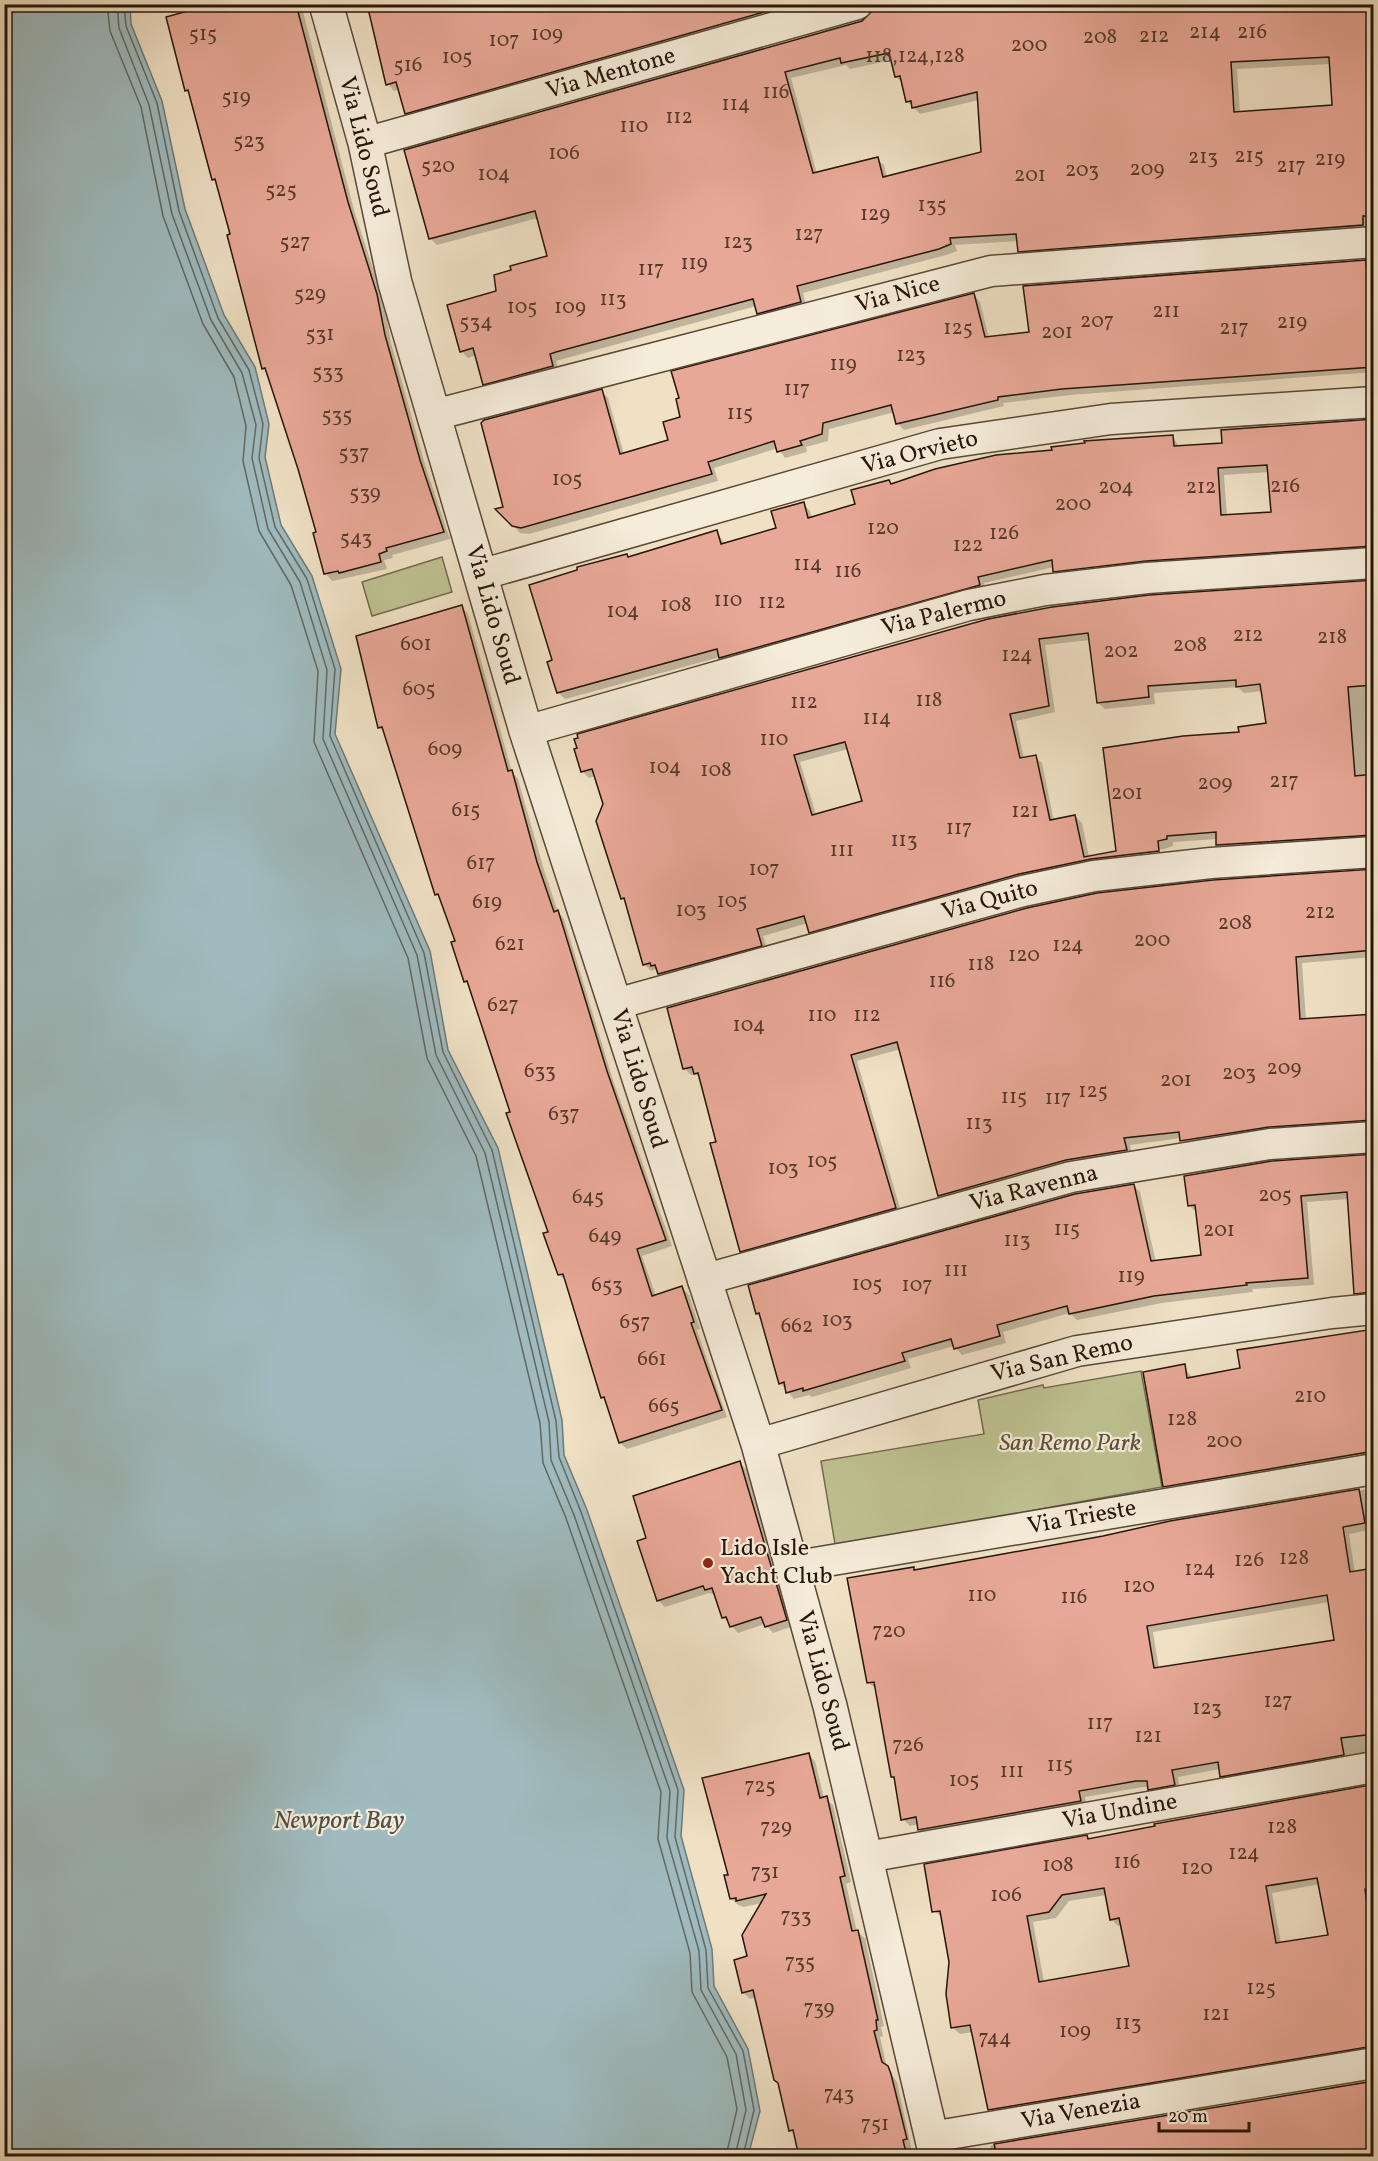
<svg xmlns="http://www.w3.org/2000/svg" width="1378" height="2161" viewBox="0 0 1378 2161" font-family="Vollkorn,serif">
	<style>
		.green { fill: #bec191; stroke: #726b4d; stroke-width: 1.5 }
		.water { fill: #9fbbbf; stroke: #6f7976; stroke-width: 1.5 }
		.shadow { fill: #0003; fill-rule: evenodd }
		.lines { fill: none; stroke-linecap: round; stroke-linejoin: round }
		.shore { stroke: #636864; stroke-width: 1.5 }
		.building { fill: #e8a897; stroke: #271509; stroke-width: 1.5; fill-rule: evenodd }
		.minor-casing { stroke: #594838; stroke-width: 33 }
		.tertiary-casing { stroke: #594838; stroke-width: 36 }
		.minor { stroke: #f5ecd9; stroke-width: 30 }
		.tertiary { stroke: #f5ecd9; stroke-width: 33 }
		.poi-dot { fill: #8f2418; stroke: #f5ecd9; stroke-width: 2 }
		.labels { text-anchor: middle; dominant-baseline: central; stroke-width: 4.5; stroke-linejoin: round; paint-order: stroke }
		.number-label { font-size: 21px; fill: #573a2c }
		.street-label { font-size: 24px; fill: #271509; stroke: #f5ecd9 }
		.park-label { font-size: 24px; font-style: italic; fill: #5c5139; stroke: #f5ecd9 }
		.poi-label { font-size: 24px; fill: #271509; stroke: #f5ecd9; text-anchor: start }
		.water-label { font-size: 26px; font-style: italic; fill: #514f49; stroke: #f5ecd9 }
	</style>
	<rect width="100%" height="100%" fill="#f0e1c5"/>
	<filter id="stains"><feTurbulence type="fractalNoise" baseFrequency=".00333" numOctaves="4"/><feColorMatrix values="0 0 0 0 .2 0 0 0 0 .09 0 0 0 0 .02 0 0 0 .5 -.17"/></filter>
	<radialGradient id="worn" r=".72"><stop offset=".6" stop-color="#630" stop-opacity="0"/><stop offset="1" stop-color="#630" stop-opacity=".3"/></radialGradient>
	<!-- green -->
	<g class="green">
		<polygon points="442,557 452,592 372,616 362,582"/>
		<polygon points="1141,1371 1162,1487 1019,1513 1019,1516 998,1519 998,1517 835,1544 821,1461 984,1434 978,1400 1043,1385 1044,1388"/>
	</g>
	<!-- water -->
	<polygon class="water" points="5,4 130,5 131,24 162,101 185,209 224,315 255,367 269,424 265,457 281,525 312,576 341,669 335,734 430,951 448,1050 498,1148 562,1420 564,1455 587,1510 684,1790 681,1836 712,1949 714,1986 748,2049 760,2111 748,2156 5,2156"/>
	<!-- shadow -->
	<g class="shadow">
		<polygon points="217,4 301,4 354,210 384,302 391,343 426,468 450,539 392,555 393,558 384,560 387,569 332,581 326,574 314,534 318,533 269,373 263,368 232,235 217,183 213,179 191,95 187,90"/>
		<polygon points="368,4 821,4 413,120 406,113 399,89 394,91 388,84"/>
		<path d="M875,4H1374V231L1026,258L1020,251L1018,241L955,245L957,251L946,255L803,293L807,309L765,320L756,306L563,359L556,361L559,373L491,391L484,384L476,355L468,358L461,351L498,292L549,257L538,218L437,245L430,238L870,18ZM892,60L896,77L904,84L907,101L920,114L979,100L983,153L887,178L884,165L877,159L817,174L791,78L846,65L850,69ZM1331,64L1334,106L1240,113L1237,69Z"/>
		<polygon points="1374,261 1374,372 1070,395 1003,403 1004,406 904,430 897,423 895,412 829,429 828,441 806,447 807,452 785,458 778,448 714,468 718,481 529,534 520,533 498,510 505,508 601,391 608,398 624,454 670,441 682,418 974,295 980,302 989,338 1031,333 1025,287"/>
		<path d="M1374,420V552L1061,578L1054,567L984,583L986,592L727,664L720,657L565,699L558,692L554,661L627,556L629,558L717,532L725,544L778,529L803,504L810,511L812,518L857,505L889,482L892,485L1053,451L1173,437L1180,448L1224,444ZM1269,472L1272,513L1227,516L1224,475Z"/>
		<path d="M1374,582V842L1224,852L1217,845V839L1173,842V846L1164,849L1122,854V857L1164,852L1165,858L817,939L810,932L808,923L763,936L768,952L666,980L657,969L651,971L644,964L627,902L622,898L604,804L596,776L589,778L583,772L973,623ZM1090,640L1098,703L1105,709L1155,704L1154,693L1238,687L1244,693L1263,691L1267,724L1240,733L1118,852L1089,857L1082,823L1075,816L1054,821L1042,763L1035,757L1024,759L1016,721L1055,712L1045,645ZM848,749L864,802L816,815L800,762Z"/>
		<polygon points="462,607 468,614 512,772 518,779 544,870 558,912 564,919 613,1080 672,1246 642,1256 656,1296 682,1288 689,1295 700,1329 697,1330 727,1417 627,1449 620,1443 607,1402 603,1398 567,1281 559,1275 549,1233 470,986 465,981 456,942 442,900 436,894 385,733 379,727"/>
		<polygon points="1374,871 1374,957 1302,963 1306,1020 1374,1015 1374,1126 1188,1148 1181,1138 1130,1145 1132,1157 946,1202 940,1195 901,1049 857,1061 902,1215 748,1258 741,1251 718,1143 701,1079 696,1074 691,1075 685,1069 669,1009"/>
		<polygon points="1374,1156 1349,1199 1307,1202 1314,1285 1252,1289 1253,1292 1162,1303 1077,1320 1070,1313 1003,1332 1006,1343 962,1355 954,1346 908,1359 911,1368 812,1397 809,1395 794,1399 780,1383 762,1319 757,1314 1134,1186 1140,1192 1156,1262 1203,1256 1196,1212 1189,1205"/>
		<polygon points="1374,1330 1374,1459 1172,1493 1165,1486 1184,1366 1192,1378 1242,1369"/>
		<polygon points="740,1463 747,1470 793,1626 773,1633 765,1624 738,1633 723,1617 716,1595 709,1593 665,1607 658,1600 648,1539"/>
		<path d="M1374,1488V1529L1349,1534L1355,1573L1374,1569V1757L1228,1783L1221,1776L1220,1769L1178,1777L1180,1791L1156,1796L1149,1787H1143L1085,1797L1087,1808L927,1836L920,1830L919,1824L910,1826L903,1819L896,1781L892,1777L877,1689L868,1683L913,1568L916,1571L1104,1538L1170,1522ZM1329,1602L1336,1641L1159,1669L1153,1632Z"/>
		<polygon points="808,1754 815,1761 824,1798 833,1805 851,1882 846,1884 857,1932 865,1938 884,2026 881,2027 883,2036 880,2037 887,2068 897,2082 913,2156 801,2156 795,2135 791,2130 756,1997 750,1999 743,1992 762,1903 744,1907 738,1905 731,1898 730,1876"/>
		<path d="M1374,1786V2053L996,2116L990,2109L973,2032L960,2034L953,2028L950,1962L943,1918L934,1911L1087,1837L1089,1840L1156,1827V1825ZM1320,1884L1329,1936L1281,1944L1272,1893ZM1107,1895L1111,1919L1118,1926L1122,1925L1130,1968L1044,1982L1033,1922L1056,1918L1069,1901Z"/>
		<polygon points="1374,2082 1374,2156 992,2156 990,2146"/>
	</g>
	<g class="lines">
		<!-- shore -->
		<g class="shore">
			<polyline points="107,4 110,31 141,107 163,216 203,324 234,377 246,426 243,461 259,531 291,585 318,671 314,742 408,958 427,1058 476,1156 540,1423 543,1463 566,1518 661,1792 658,1839 690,1953 692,1992 727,2057 737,2109 726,2156"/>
			<polyline points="117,4 119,28 149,105 172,214 211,320 242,373 256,425 252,458 268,529 300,582 327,670 323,739 417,955 436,1055 485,1153 549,1422 551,1460 574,1515 670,1791 667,1838 699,1951 701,1990 736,2054 746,2110 735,2156"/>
			<polyline points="124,4 126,26 157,103 179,211 218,318 249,370 263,424 259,458 275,527 307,579 335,669 330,736 424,953 443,1052 492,1150 556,1421 559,1457 581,1512 678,1790 675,1837 706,1950 708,1988 743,2051 754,2110 743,2156"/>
		</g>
	</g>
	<!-- building -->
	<g class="building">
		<polygon points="213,4 296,4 348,202 377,294 385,335 420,460 444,532 386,548 387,551 379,554 381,562 339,573 338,571 324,574 313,533 316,532 298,469 265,368 262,369 227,235 230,234 215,179 212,180 188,90 185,91 166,17"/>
		<polygon points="367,4 792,4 405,114 396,82 386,85"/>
		<path d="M898,4H1374V216H1363V225L1018,252L1016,234L950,238L951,244L939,249L797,286L801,302L757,314L753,299L556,352L550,354L553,366L483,385L473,348L460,352L447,305L496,291L494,275L511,270L510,266L547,256L535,211L429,239L404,150L862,21L873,10ZM889,53L895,77L900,76L906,102L911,101L912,108L977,92L981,152L883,177L878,157L813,173L785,72L840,58L841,63ZM1329,57L1332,105L1234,112L1231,62Z"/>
		<polygon points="1366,260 1374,367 1062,389 998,397 998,400 896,424 891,405 823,423 822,434 800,441 802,445 777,452 774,441 708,462 712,474 521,528 512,526 495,509 503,507 481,423 484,420 602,389 620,454 668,440 663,422 680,417 676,399 679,398 671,371 974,293 985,337 1029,332 1023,286"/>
		<path d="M1374,419V546L1146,561L1053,572L1052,560L978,577L980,585L719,658L717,649L557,693L547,662L552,660L529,585L577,570V567L627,554L628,557L717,530L721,544L776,528L771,511L804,502L808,518L855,504L851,490L889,480L891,484L935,469L996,455L1052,450L1051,447L1085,443L1084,441L1173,435L1174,446L1222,443L1221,430ZM1267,465L1271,512L1221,515L1218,468Z"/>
		<path d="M1374,580V685L1348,687L1355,776L1374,774V835L1216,845V832L1167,836V839L1158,841L1159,851L1091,859L1019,874L809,933L804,916L757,929L762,946L658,974L655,965L651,966L650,963L643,965L624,898L621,899L596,821L603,804L592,769L581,772L574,749L577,748L574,739L578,738L577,734L988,619L1052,607L1149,595ZM1088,633L1097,703L1149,697L1148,686L1236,680V687L1260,684L1266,723L1238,727L1239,732L1183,736L1103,748L1116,851L1084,857L1075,815L1050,820L1036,755L1020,758L1010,714L1049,706L1039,639ZM845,742L862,801L812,815L794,755Z"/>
		<polygon points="462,605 508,771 512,770 537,862 554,912 558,910 607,1071 666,1240 637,1249 652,1296 682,1286 694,1322 691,1323 722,1410 619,1443 604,1397 601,1398 563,1274 558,1275 543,1233 548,1232 506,1113 510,1112 467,981 464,982 451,942 455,941 438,894 435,895 382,727 378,728 356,636"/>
		<polygon points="1374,869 1374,950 1296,957 1300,1019 1374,1014 1374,1120 1269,1127 1180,1141 1179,1132 1124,1138 1127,1150 1066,1160 938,1196 897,1042 851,1055 896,1208 740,1252 710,1143 716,1142 698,1073 694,1074 692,1067 683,1069 667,1008 1027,908 1097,893 1213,880"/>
		<polygon points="1374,1154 1374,1292 1354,1294 1347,1192 1301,1196 1308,1278 1246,1283 1247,1285 1154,1296 1069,1314 1067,1306 997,1325 1000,1336 954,1349 951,1339 902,1353 905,1361 803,1391 803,1388 786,1393 784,1382 779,1384 759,1313 756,1314 748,1285 1075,1194 1134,1184 1151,1261 1201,1255 1195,1205 1188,1206 1184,1176 1272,1161"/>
		<polygon points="1374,1329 1374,1451 1163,1487 1143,1372 1185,1364 1187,1378 1240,1368 1237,1350"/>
		<polygon points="740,1461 787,1620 765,1627 761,1617 730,1627 726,1617 722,1618 712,1588 705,1590 703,1586 657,1601 637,1541 646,1538 633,1496"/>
		<path d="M1359,1489L1365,1523L1343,1527L1350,1572L1374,1568V1734L1341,1738L1344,1755L1220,1777L1218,1762L1172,1770L1175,1785L1148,1790L1147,1781H1136L1079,1791L1081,1801L918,1830L916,1817L901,1820L894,1777H891L874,1682L867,1683L847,1578L914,1567V1570L1103,1536L1170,1521ZM1327,1595L1334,1640L1154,1668L1147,1626Z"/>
		<polygon points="809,1753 820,1798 827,1796 845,1876 840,1877 852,1931 858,1930 878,2020 876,2020 877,2030 874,2031 882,2062 888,2066 891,2074 907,2139 903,2140 907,2157 799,2157 793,2130 789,2131 778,2083 774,2080 753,1990 742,1993 734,1960 747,1956 742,1935 766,1894 736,1901 736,1898 730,1899 724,1875 728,1875 702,1778"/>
		<path d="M1370,1785L1374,1807V1887L1365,1889L1371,1935H1374V2046L988,2110L970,2025L951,2028L946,1994L949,1962L940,1911L932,1912L924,1864L1087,1835L1088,1839L1155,1826L1154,1824ZM1317,1878L1328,1935L1276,1943L1266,1886ZM1104,1888L1110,1920L1119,1918L1129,1966L1039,1982L1027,1916L1049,1912L1062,1895Z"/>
		<polygon points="1374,2081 1374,2157 997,2156 994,2144"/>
	</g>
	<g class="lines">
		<defs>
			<g id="minor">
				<polyline points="365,143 857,4"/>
				<polyline points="434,415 991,271 1374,242"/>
				<polyline points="480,575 940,444 1111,419 1374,402"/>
				<polyline points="526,731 969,605 1045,590 1147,578 1374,563"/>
				<polyline points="616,1004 1023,891 1094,876 1211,863 1374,852"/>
				<polyline points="703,1280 1071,1177 1270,1144 1374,1137"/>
				<polyline points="758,1444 1077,1351 1332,1313 1374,1309"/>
				<polyline points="791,1567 1374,1469"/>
				<polyline points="867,1857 1374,1767"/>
				<polyline points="931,2137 1374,2063"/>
			</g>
			<polyline id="tertiary" points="326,4 365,143 395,283 526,731 758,1444 830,1706 936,2156"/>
		</defs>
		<!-- minor casing -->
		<use href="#minor" class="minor-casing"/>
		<!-- tertiary casing -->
		<use href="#tertiary" class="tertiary-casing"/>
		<!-- minor -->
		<use href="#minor" class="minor"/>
		<!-- tertiary -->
		<use href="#tertiary" class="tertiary"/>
	</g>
	<!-- markers -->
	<circle class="poi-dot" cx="708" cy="1563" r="6"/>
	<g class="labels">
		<!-- number labels -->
		<g class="number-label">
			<text x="1205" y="32">214</text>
			<text x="1252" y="32">216</text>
			<text x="203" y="34">515</text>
			<text x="547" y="34">109</text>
			<text x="1154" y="36">212</text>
			<text x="1100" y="37">208</text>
			<text x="504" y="40">107</text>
			<text x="1029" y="45">200</text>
			<text x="915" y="56">118,124,128</text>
			<text x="457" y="57">105</text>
			<text x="408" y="65">516</text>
			<text x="776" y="92">116</text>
			<text x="236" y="97">519</text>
			<text x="736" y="104">114</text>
			<text x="679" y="117">112</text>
			<text x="634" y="126">110</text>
			<text x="249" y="141">523</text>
			<text x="564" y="153">106</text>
			<text x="1249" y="156">215</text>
			<text x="1203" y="157">213</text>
			<text x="1330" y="159">219</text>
			<text x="438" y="166">520</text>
			<text x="1291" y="166">217</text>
			<text x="1147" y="169">209</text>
			<text x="1082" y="170">203</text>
			<text x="494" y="174">104</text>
			<text x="1030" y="175">201</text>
			<text x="281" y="190">525</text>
			<text x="932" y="205">135</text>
			<text x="875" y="214">129</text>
			<text x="809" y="234">127</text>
			<text x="295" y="242">527</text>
			<text x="738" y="242">123</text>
			<text x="694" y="263">119</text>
			<text x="651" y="269">117</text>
			<text x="310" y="294">529</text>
			<text x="613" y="299">113</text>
			<text x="522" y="307">105</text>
			<text x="570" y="307">109</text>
			<text x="1166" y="311">211</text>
			<text x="1097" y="321">207</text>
			<text x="476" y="322">534</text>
			<text x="1292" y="322">219</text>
			<text x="958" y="328">125</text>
			<text x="1234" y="328">217</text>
			<text x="1057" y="332">201</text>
			<text x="320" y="334">531</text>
			<text x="911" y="355">123</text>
			<text x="843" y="364">119</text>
			<text x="328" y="372">533</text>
			<text x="797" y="389">117</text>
			<text x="740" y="413">115</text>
			<text x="337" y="415">535</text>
			<text x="354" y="453">537</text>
			<text x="567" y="479">105</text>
			<text x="1285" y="486">216</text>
			<text x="1116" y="487">204</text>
			<text x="1201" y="487">212</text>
			<text x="365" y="493">539</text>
			<text x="1073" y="504">200</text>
			<text x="883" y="528">120</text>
			<text x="1004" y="533">126</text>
			<text x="356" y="538">543</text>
			<text x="968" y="545">122</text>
			<text x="808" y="564">114</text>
			<text x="848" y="571">116</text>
			<text x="728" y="600">110</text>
			<text x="772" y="602">112</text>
			<text x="676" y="605">108</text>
			<text x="623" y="611">104</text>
			<text x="1248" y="635">212</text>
			<text x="1332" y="637">218</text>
			<text x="416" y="644">601</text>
			<text x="1190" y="645">208</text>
			<text x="1121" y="651">202</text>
			<text x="1017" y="655">124</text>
			<text x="419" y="689">605</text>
			<text x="929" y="700">118</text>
			<text x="804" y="702">112</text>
			<text x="877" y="718">114</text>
			<text x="774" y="739">110</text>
			<text x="445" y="749">609</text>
			<text x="665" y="767">104</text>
			<text x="716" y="770">108</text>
			<text x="1284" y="781">217</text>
			<text x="1215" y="783">209</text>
			<text x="1127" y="793">201</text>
			<text x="466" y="810">615</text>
			<text x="1025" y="811">121</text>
			<text x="959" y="828">117</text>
			<text x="904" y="840">113</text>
			<text x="842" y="850">111</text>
			<text x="481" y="863">617</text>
			<text x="764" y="869">107</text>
			<text x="732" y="901">105</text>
			<text x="487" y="902">619</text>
			<text x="691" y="910">103</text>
			<text x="1320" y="912">212</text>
			<text x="1235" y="923">208</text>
			<text x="1152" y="940">200</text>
			<text x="510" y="944">621</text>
			<text x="1068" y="945">124</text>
			<text x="1024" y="955">120</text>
			<text x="981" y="964">118</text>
			<text x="942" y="981">116</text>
			<text x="503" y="1005">627</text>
			<text x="822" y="1015">110</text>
			<text x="867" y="1015">112</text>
			<text x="749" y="1025">104</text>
			<text x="1284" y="1068">209</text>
			<text x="540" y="1071">633</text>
			<text x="1239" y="1073">203</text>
			<text x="1176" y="1080">201</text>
			<text x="1093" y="1091">125</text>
			<text x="1014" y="1097">115</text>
			<text x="1058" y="1098">117</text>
			<text x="564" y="1114">637</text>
			<text x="979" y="1123">113</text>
			<text x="822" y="1161">105</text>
			<text x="783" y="1168">103</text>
			<text x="1275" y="1195">205</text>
			<text x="588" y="1197">645</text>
			<text x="1067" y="1229">115</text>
			<text x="1219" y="1230">201</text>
			<text x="605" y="1236">649</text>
			<text x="1017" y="1240">113</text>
			<text x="956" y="1270">111</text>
			<text x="1131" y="1276">119</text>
			<text x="867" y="1284">105</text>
			<text x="607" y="1285">653</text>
			<text x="917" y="1285">107</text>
			<text x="837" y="1320">103</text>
			<text x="635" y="1322">657</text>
			<text x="797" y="1326">662</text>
			<text x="652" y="1359">661</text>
			<text x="1310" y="1396">210</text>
			<text x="664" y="1406">665</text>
			<text x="1182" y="1419">128</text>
			<text x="1224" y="1441">200</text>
			<text x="1294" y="1558">128</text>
			<text x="1249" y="1560">126</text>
			<text x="1200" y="1569">124</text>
			<text x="1139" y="1586">120</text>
			<text x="982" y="1595">110</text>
			<text x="1074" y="1597">116</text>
			<text x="889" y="1631">720</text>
			<text x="1278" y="1701">127</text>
			<text x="1207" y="1708">123</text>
			<text x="1100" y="1723">117</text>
			<text x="1148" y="1736">121</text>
			<text x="908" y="1745">726</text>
			<text x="1060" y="1765">115</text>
			<text x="1012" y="1771">111</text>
			<text x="964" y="1780">105</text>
			<text x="760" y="1786">725</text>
			<text x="776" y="1827">729</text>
			<text x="1282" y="1827">128</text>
			<text x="1244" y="1853">124</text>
			<text x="1127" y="1862">116</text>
			<text x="1058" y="1865">108</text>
			<text x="1197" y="1868">120</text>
			<text x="765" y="1872">731</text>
			<text x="1006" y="1895">106</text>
			<text x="796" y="1916">733</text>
			<text x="800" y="1962">735</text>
			<text x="1261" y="1988">125</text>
			<text x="819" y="2008">739</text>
			<text x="1216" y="2014">121</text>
			<text x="1128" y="2023">113</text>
			<text x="1075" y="2031">109</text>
			<text x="995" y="2038">744</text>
			<text x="839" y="2094">743</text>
			<text x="875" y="2124">751</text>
		</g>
		<!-- street labels -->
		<g class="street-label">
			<text transform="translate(611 74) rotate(-16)">Via Mentone</text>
			<text transform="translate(363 147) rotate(76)">Via Lido Soud</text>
			<text transform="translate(898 295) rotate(-15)">Via Nice</text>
			<text transform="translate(920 453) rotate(-14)">Via Orvieto</text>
			<text transform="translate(944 614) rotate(-14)">Via Palermo</text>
			<text transform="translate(492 615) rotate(74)">Via Lido Soud</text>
			<text transform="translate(990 901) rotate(-15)">Via Quito</text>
			<text transform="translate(638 1079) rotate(73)">Via Lido Soud</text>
			<text transform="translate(1034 1189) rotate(-14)">Via Ravenna</text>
			<text transform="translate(1062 1359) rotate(-13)">Via San Remo</text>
			<text transform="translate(1082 1518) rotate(-10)">Via Trieste</text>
			<text transform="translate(822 1681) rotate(75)">Via Lido Soud</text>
			<text transform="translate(1120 1812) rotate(-10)">Via Undine</text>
			<text transform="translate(1081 2112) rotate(-10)">Via Venezia</text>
		</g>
		<!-- park labels -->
		<g class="park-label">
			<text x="1070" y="1444">San Remo Park</text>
		</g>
		<!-- poi labels -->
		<g class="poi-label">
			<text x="720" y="1549">Lido Isle<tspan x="720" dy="28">Yacht Club</tspan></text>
		</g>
		<!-- water labels -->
		<g class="water-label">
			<text x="339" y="1821">Newport Bay</text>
		</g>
	</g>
	<!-- margin -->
	<rect width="1378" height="2161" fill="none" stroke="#f0e1c5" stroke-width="24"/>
	<rect x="6" y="6" width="1366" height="2149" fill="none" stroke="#271509" stroke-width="3"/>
	<rect x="12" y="12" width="1354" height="2137" fill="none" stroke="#271509" stroke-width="1.5"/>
	<!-- scale -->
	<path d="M1159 2122v9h90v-9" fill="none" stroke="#271509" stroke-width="3"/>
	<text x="1168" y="2122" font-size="18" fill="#271509" stroke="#f5ecd9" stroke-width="4.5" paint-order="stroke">20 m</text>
	<rect width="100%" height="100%" filter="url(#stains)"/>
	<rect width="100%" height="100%" fill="url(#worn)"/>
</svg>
